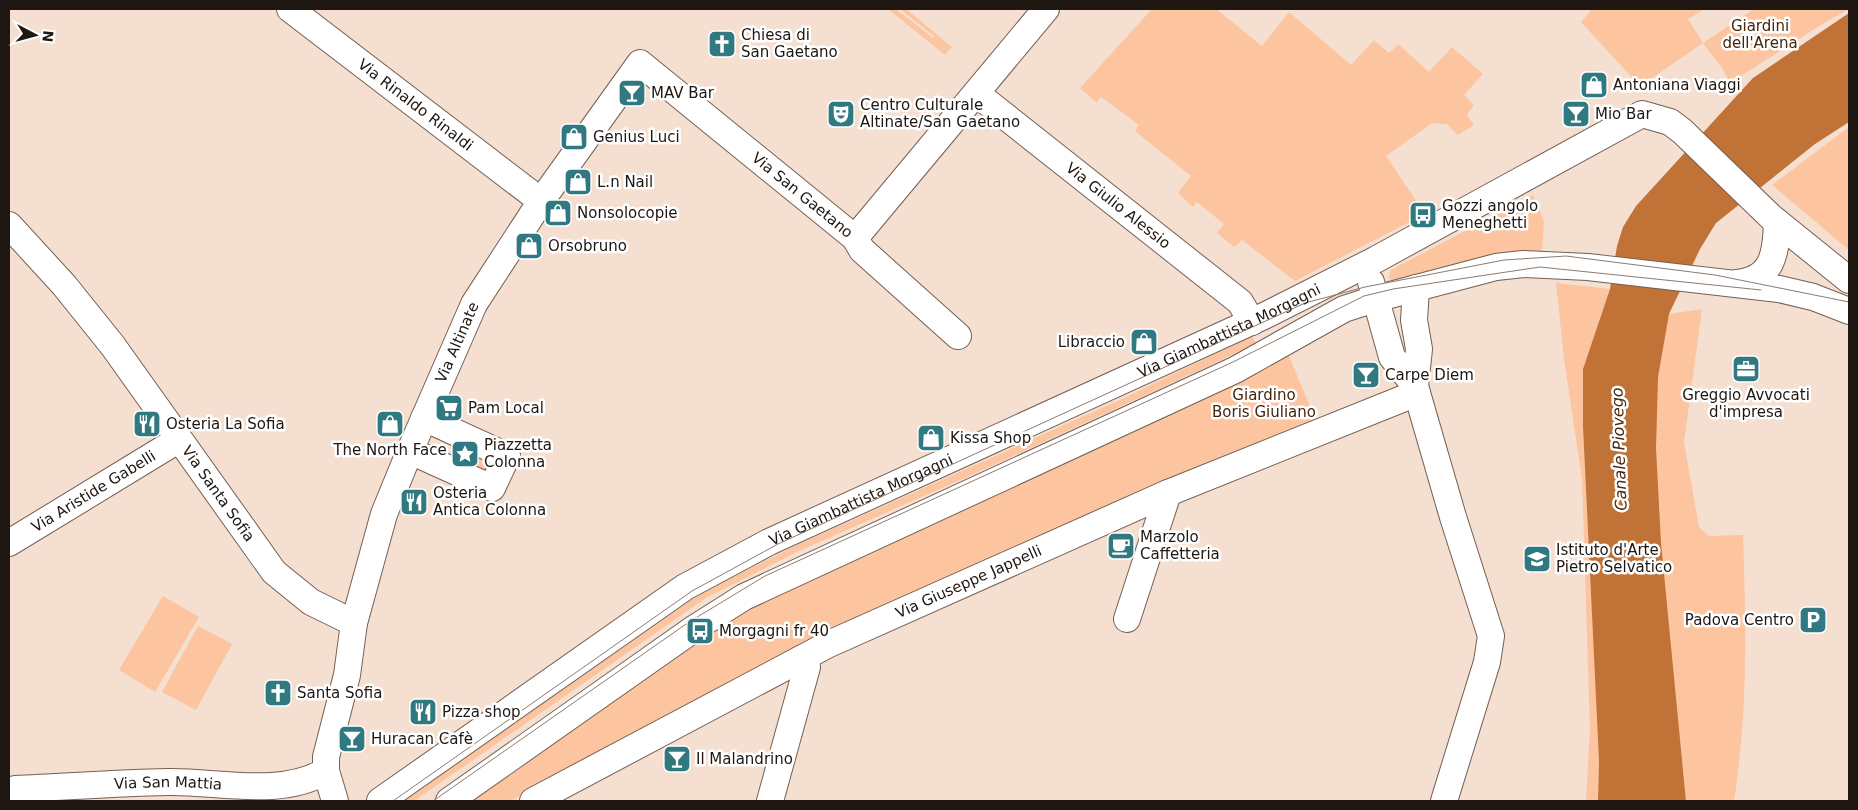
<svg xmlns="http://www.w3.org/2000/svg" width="1858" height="810" viewBox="0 0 1858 810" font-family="'DejaVu Sans',sans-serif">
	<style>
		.green { fill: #fcc49f }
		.water { fill: #c07237 }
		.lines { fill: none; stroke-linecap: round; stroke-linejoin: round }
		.minor-casing { stroke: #736054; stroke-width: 28 }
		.minor { stroke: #fff; stroke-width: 26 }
		.tram { stroke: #8a7b71; stroke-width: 1 }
		.labels { text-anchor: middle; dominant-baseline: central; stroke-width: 5; stroke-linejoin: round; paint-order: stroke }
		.park-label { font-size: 15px; fill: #45250c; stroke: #fff }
		.poi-label { font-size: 15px; fill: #1e1611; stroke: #fff; text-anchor: start }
		.street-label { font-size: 15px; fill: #1e1611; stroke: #fff }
		.water-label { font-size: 16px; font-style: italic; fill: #4b2a11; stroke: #fff }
	</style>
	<rect width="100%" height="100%" fill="#f5dfd1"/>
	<!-- green -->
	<g class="green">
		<polygon points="888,9 896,9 933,38 934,36 900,9 906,9 952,47 945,55"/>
		<polygon points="1152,9 1216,9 1262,46 1289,12 1351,65 1374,40 1389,53 1398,44 1429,72 1452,47 1483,74 1464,95 1474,105 1467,115 1474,125 1458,135 1447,124 1432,123 1386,156 1425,214 1295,281 1242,240 1234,247 1217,233 1224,224 1197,202 1193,207 1178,193 1191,176 1135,131 1139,125 1101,97 1096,102 1080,88"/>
		<polygon points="1592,9 1704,9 1688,19 1703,43 1754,9 1849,9 1824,23 1730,83 1722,68 1703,43 1642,85 1637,83 1581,22"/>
		<polygon points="1849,127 1849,250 1772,185"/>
		<polygon points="1533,195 1544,221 1542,252 1396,283 1391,281 1389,277 1391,270"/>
		<polygon points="1556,283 1610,289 1583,369 1583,427 1599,761 1598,801 1586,801 1590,729 1582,479 1564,359"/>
		<path d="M1702,309L1684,442L1699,527L1709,536L1743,535C1746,625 1748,712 1734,801H1686C1675,673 1653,544 1655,415C1656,381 1662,347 1669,314Z"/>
		<polygon points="1252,336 1256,344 976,473 799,551 706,598 414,801 403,801 703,592 795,546 1124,398"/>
		<polygon points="1286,349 1317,423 784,663 510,801 447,801 723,614"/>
		<polygon points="456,445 494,461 486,481 448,465"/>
		<polygon points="163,596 199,617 155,692 119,670"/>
		<polygon points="198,626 232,644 196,710 162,692"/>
	</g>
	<!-- water -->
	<polygon class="water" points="1849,13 1849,122 1815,144 1716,223 1700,249 1669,314 1658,377 1656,448 1661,543 1686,801 1598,801 1599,761 1583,427 1583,369 1610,289 1617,246 1623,227 1636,206 1753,78"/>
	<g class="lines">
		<defs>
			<g id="minor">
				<path id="s1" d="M290,9L541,201"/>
				<path id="s2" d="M977,94L1240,302L1252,322"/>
				<path id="s3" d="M9,225L64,285L113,346L274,572L311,602L354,623"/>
				<polyline points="855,238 1046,9"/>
				<polyline points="1371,282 1392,357 1415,386 1453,517 1491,636 1487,662 1444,801"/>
				<path d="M1737,283C1773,279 1776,254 1777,222"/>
				<polyline points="1415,386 1419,349 1414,320 1416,288"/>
				<polyline points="410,451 492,488 507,456 424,418"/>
				<path id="s4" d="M9,543L178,440"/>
				<polyline points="1127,619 1168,493"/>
				<path id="s5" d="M9,792L15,789C65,787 117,783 168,782C218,781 280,798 326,771"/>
				<path id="s6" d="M335,801L326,771V757L347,675L354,623L384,514L409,453L474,304L541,201L640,63L855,238L862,250L958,336"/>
				<path id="s7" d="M380,801L685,587L769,542L1264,316L1375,260L1642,114L1670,122L1682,131L1772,218L1849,280"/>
				<polyline points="449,801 695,628 744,597 1235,370 1344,309 1375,299 1496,267 1523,264 1588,267 1779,289 1813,297 1849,311"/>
				<path id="s8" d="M533,801L829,644L1168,493L1417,393"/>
				<polyline points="770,801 807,667 801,659"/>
			</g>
		</defs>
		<!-- minor casing -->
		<use href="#minor" class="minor-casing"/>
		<!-- minor -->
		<use href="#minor" class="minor"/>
		<!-- tram -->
		<g class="tram">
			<polyline points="393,801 692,591 778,544 1305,303 1365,287 1504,260 1566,256 1715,275 1849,302"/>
			<polyline points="433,801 689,622 765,576 1233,362 1364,296 1393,289 1540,267 1761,290"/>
		</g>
	</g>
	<!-- icons -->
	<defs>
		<symbol id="church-square" viewBox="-11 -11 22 22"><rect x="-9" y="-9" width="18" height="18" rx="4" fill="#317981" stroke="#fff"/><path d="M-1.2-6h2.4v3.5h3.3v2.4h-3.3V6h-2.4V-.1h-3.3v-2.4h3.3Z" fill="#fff"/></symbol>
		<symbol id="shop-square" viewBox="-11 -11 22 22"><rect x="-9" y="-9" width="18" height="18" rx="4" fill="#317981" stroke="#fff"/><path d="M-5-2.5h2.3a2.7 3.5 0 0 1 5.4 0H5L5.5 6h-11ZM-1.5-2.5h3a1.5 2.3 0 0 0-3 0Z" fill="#fff"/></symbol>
		<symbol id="bar-square" viewBox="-11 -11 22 22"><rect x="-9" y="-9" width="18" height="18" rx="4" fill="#317981" stroke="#fff"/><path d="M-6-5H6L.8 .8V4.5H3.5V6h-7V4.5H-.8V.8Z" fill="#fff"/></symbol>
		<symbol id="theatre-square" viewBox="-11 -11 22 22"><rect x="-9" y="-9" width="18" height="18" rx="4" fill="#317981" stroke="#fff"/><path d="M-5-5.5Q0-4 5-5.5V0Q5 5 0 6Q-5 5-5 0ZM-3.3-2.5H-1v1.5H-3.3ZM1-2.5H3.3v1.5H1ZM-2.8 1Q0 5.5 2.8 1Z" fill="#fff"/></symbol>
		<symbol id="bus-square" viewBox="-11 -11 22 22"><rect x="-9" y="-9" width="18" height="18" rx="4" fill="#317981" stroke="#fff"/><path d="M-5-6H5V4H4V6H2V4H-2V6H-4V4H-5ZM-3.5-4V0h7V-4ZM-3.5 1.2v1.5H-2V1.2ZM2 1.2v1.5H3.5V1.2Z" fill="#fff"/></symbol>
		<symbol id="office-square" viewBox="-11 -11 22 22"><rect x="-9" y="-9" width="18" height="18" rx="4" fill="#317981" stroke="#fff"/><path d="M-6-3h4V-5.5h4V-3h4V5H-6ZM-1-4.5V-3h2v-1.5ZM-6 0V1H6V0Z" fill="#fff"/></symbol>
		<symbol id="supermarket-square" viewBox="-11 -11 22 22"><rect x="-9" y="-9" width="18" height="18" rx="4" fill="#317981" stroke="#fff"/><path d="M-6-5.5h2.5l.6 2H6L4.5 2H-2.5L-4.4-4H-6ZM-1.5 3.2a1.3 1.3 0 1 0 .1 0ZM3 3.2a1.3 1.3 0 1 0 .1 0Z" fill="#fff"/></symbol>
		<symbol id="restaurant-square" viewBox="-11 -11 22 22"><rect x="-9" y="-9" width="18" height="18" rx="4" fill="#317981" stroke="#fff"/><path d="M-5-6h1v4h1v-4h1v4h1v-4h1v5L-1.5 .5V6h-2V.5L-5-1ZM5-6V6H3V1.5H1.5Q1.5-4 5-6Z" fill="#fff"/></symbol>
		<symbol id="sight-square" viewBox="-11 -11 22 22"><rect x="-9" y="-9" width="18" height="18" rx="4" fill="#317981" stroke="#fff"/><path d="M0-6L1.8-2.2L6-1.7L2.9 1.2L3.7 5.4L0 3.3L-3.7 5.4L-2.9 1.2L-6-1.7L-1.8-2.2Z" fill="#fff"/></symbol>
		<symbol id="cafe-square" viewBox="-11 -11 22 22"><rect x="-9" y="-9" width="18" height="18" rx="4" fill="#317981" stroke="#fff"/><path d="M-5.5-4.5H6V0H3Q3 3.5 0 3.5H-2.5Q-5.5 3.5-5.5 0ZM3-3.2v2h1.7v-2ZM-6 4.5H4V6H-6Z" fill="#fff"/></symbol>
		<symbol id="school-square" viewBox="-11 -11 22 22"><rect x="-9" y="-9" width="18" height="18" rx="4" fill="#317981" stroke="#fff"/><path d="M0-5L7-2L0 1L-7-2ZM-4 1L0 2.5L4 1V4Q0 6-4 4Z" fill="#fff"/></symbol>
		<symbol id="parking-square" viewBox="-11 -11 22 22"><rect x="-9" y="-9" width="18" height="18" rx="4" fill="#317981" stroke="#fff"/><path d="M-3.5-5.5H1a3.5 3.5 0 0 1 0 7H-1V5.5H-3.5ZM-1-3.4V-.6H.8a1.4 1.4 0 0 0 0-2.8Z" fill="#fff"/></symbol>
	</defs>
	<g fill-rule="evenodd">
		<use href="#church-square" x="706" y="28" width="32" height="32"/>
		<use href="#shop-square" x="1578" y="69" width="32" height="32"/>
		<use href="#bar-square" x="616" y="77" width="32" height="32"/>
		<use href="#theatre-square" x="825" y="98" width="32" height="32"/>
		<use href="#bar-square" x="1560" y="98" width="32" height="32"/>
		<use href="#shop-square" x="558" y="121" width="32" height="32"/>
		<use href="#shop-square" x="562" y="166" width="32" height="32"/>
		<use href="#shop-square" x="542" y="197" width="32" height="32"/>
		<use href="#bus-square" x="1407" y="199" width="32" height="32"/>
		<use href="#shop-square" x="513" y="230" width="32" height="32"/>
		<use href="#shop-square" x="1128" y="326" width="32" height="32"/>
		<use href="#office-square" x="1730" y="353" width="32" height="32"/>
		<use href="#bar-square" x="1350" y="359" width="32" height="32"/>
		<use href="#supermarket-square" x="433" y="392" width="32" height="32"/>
		<use href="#restaurant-square" x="131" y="408" width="32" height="32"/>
		<use href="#shop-square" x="374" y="408" width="32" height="32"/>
		<use href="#shop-square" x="915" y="422" width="32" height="32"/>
		<use href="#sight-square" x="449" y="438" width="32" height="32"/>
		<use href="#restaurant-square" x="398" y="486" width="32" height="32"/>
		<use href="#cafe-square" x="1105" y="530" width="32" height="32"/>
		<use href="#school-square" x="1521" y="543" width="32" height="32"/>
		<use href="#parking-square" x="1797" y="604" width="32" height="32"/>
		<use href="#bus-square" x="684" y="615" width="32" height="32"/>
		<use href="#church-square" x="262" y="677" width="32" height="32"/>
		<use href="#restaurant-square" x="407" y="696" width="32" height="32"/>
		<use href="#bar-square" x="336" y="723" width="32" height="32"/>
		<use href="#bar-square" x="661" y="743" width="32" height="32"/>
	</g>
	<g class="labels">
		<!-- park labels -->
		<g class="park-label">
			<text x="1760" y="26">Giardini<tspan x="1760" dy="17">dell'Arena</tspan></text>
			<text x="1264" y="395">Giardino<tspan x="1264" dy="17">Boris Giuliano</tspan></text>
		</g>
		<!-- poi labels -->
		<g class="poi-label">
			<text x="741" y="35">Chiesa di<tspan x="741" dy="17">San Gaetano</tspan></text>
			<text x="1613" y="85">Antoniana Viaggi</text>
			<text x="651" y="93">MAV Bar</text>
			<text x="860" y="105">Centro Culturale<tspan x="860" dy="17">Altinate/San Gaetano</tspan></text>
			<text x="1595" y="114">Mio Bar</text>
			<text x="593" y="137">Genius Luci</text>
			<text x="597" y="182">L.n Nail</text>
			<text x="1442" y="206">Gozzi angolo<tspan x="1442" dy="17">Meneghetti</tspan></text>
			<text x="577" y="213">Nonsolocopie</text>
			<text x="548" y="246">Orsobruno</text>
			<text x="1125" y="342" text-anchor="end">Libraccio</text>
			<text x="1385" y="375">Carpe Diem</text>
			<text x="1746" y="395" text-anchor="middle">Greggio Avvocati<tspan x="1746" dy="17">d'impresa</tspan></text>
			<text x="468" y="408">Pam Local</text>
			<text x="166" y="424">Osteria La Sofia</text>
			<text x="950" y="438">Kissa Shop</text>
			<text x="484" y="445">Piazzetta<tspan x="484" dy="17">Colonna</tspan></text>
			<text x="390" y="450" text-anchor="middle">The North Face</text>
			<text x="433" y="493">Osteria<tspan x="433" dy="17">Antica Colonna</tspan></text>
			<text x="1140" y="537">Marzolo<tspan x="1140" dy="17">Caffetteria</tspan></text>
			<text x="1556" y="550">Istituto d'Arte<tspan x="1556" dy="17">Pietro Selvatico</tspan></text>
			<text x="1794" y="620" text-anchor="end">Padova Centro</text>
			<text x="719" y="631">Morgagni fr 40</text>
			<text x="297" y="693">Santa Sofia</text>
			<text x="442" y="712">Pizza shop</text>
			<text x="371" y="739">Huracan Cafè</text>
			<text x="696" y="759">Il Malandrino</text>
		</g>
		<!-- street labels -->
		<g class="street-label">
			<text stroke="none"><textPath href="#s1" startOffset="158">Via Rinaldo Rinaldi</textPath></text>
			<text stroke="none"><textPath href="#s6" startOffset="1026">Via San Gaetano</textPath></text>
			<text stroke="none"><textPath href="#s2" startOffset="180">Via Giulio Alessio</textPath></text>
			<text stroke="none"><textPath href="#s7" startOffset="974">Via Giambattista Morgagni</textPath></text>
			<text stroke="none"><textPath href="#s6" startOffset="482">Via Altinate</textPath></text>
			<text stroke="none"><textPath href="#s4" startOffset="99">Via Aristide Gabelli</textPath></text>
			<text stroke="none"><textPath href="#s3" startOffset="341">Via Santa Sofia</textPath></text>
			<text stroke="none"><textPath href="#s7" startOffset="569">Via Giambattista Morgagni</textPath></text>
			<text stroke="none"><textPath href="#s8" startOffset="488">Via Giuseppe Jappelli</textPath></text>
			<text stroke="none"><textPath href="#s5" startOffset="160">Via San Mattia</textPath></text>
		</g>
		<!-- water labels -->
		<g class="water-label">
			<text transform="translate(1619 449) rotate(-92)">Canale Piovego</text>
		</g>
	</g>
	<!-- border -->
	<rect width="1858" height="810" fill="none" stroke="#1e1611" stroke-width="20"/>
	<!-- north arrow -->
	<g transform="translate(35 35) rotate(96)" stroke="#ffffff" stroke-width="4" paint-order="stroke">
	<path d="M0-4L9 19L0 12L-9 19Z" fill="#1e1611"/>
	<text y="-8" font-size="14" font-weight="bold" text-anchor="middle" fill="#1e1611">N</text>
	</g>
</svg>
